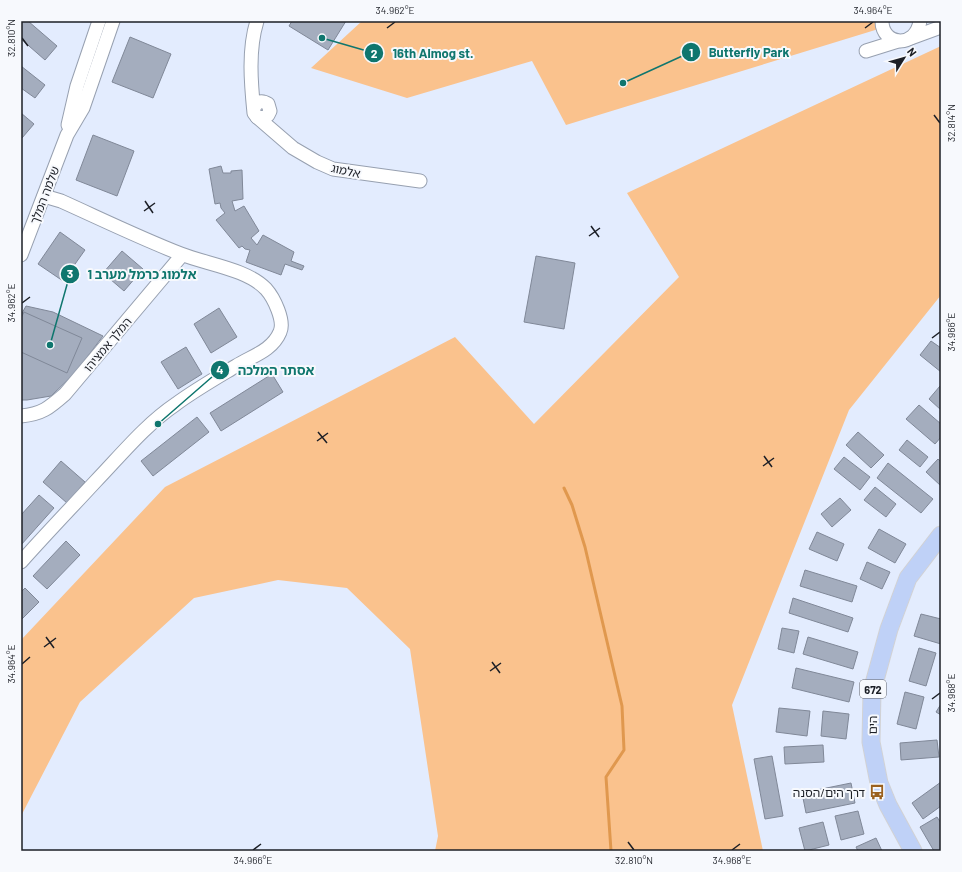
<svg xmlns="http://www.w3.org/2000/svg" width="962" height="872" viewBox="0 0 962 872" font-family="Barlow,'Noto Sans Hebrew',sans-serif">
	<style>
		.green { fill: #fac28d }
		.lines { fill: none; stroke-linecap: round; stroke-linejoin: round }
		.stream { stroke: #e0984e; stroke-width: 3 }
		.building { fill: #a4adbe; stroke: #808898 }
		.minor-casing { stroke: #97a0b0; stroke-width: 15 }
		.major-casing { stroke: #d2d2d4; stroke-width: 19 }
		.minor { stroke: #fff; stroke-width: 13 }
		.major { stroke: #bfd1f7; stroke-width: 17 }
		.ticks { fill: none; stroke: #1c1f26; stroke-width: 1.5 }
		.labels { text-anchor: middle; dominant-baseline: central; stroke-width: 4; stroke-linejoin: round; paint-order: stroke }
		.shield { fill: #f7f9fd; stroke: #5e6066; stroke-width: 1 }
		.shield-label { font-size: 11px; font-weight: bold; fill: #1c1f26 }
		.street-label { font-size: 12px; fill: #1c1f26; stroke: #f7f9fd }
		.poi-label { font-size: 12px; fill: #1c1f26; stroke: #f7f9fd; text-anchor: end }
		.leader { fill: none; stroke: #0f766e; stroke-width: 1.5 }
		.callout-dot { fill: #0f766e; stroke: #f7f9fd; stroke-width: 1.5 }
		.mark-label { font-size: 12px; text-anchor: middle; font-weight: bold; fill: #fff }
		.callout-label { font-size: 13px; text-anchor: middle; font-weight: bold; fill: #0f766e; stroke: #f7f9fd; stroke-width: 4; stroke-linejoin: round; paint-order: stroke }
		.neatline { fill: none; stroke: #1c1f26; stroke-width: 1.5 }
		.ticks-label { font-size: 10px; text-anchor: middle; fill: #1c1f26 }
	</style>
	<rect width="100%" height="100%" fill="#e3ecfe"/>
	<!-- green -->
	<g class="green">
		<polygon points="362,21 883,21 885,27 566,125 532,61 407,98 311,68"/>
		<polygon points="941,46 941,295 849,410 732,705 763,851 435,851 438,836 410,649 347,588 278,580 194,598 80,702 21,816 21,640 165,487 455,337 534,424 679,277 627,193"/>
	</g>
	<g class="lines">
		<!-- stream -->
		<polyline class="stream" points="564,488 572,505 585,547 622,706 624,750 606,777 611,851"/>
	</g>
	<!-- building -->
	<g class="building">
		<polygon points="21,21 28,21 57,46 45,60 21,39"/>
		<polygon points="292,21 346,21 328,50 289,26"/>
		<polygon points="130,37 171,54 153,98 112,82"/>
		<polygon points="21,66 45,85 35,98 21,88"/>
		<polygon points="21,113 34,124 22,138 21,137"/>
		<polygon points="93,135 134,151 117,196 76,180"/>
		<polygon points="221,166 223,173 231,173 231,171 242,170 243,199 232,201 235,211 244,206 259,231 251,238 257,245 263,235 294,252 291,261 304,266 302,270 285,264 281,275 246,262 250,250 245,249 242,246 239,248 216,220 225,213 221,208 220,203 215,204 209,169"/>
		<polygon points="60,232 85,250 63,281 38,264"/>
		<polygon points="122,251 143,269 124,291 103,273"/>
		<polygon points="536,256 575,263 564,329 524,322"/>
		<polygon points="26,306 53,312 103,336 75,373 51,396 27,400 21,400 21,315"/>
		<polygon points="219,308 237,337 211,353 194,324"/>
		<polygon points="24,312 82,338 67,373 21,352 21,318"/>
		<polygon points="931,341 941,348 941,372 920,355"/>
		<polygon points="186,347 202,374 178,389 161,362"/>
		<polygon points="272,374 283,392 221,431 210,413"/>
		<polygon points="940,386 941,386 941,410 929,399"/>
		<polygon points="919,405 941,424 941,437 935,444 906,419"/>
		<polygon points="197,417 209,432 153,476 141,461"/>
		<polygon points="858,432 884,455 871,468 846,445"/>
		<polygon points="907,440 928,457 920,467 899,450"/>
		<polygon points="844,457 870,477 860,490 834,469"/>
		<polygon points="938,459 941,462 941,486 926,472"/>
		<polygon points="61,461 85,482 67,503 43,482"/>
		<polygon points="888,463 933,499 921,513 877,478"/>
		<polygon points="875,487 896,504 886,517 864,500"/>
		<polygon points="39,495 54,508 21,545 21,515"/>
		<polygon points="840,498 851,510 832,527 821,514"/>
		<polygon points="879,529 906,544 895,563 868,548"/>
		<polygon points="817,532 844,544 837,561 809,549"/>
		<polygon points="66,541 80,555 47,589 33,576"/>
		<polygon points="867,562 890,572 882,589 860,579"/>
		<polygon points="805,570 857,586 852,602 800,586"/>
		<polygon points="25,588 39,602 21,620 21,592"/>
		<polygon points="793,598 853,618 848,632 789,613"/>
		<polygon points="921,614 941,619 941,644 914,636"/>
		<polygon points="782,628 799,631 794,653 778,649"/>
		<polygon points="808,637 858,652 853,669 803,654"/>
		<polygon points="919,648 936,653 926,686 909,681"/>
		<polygon points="796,668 854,682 849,702 792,688"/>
		<polygon points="905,692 924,697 916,729 897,724"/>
		<polygon points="941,704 941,715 936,712"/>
		<polygon points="779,708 810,711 807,736 776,732"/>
		<polygon points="823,711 849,714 846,739 821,736"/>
		<polygon points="937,740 939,757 901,760 900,743"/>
		<polygon points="823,745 824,762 785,764 784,747"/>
		<polygon points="772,756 783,816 765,819 754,759"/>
		<polygon points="941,782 941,806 923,819 912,803"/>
		<polygon points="851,783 855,803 806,813 802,793"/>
		<polygon points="858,811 864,834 841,840 835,816"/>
		<polygon points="937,817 941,823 941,851 934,851 920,827"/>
		<polygon points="823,822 829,845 805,851 799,828"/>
		<polygon points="876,838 882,851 858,851 856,847"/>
	</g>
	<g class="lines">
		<defs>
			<g id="minor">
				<path d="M882,21C882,46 916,49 920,21"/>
				<polyline points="911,38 941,27"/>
				<polyline points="866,51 898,41"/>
				<path d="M254,108C257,101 262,100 268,104L270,111L268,115L264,118L257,117L254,113C251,83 248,50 257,21"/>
				<polyline points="257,117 293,148 317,162 333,169 420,181"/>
				<polyline points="68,125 77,86 99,21"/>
				<polyline points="21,255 67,135 83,108 113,21"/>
				<path d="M21,416C42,414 49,408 65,394L182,255"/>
				<path d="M21,562C45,535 70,509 95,482C121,455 145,425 176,404C195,390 216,378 236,366C252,356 272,351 280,332C285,321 274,298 266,289C247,269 206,264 181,254C140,238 101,219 61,201L44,196"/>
			</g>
			<polyline id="major" points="913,851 888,805 879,783 871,742 872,691 889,629 908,578 941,535"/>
		</defs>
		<!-- minor casing -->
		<use href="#minor" class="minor-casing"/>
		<!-- major casing -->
		<use href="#major" class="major-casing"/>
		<!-- minor -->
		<use href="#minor" class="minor"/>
		<!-- major -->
		<use href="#major" class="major"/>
	</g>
	<!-- ticks -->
	<path class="ticks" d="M387,28L395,22M865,28L873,22M22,38L28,46M934,115L940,123M145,201L153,213M144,211L155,203M591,226L599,237M589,236L600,228M22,303L30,297M932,338L940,332M318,432L327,443M317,441L328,433M764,456L772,467M763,466L774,458M46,637L54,648M44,647L56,638M492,662L500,673M22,664L30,657M490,671L501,663M932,699L940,693M628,842L634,850M253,850L261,844M732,850L740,844"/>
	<!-- icons -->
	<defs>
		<symbol id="bus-bare" viewBox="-9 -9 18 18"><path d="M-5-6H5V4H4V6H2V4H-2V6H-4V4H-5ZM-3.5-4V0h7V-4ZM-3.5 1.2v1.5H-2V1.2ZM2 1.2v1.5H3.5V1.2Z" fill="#9a601e" stroke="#f7f9fd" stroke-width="2.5" paint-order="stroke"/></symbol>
	</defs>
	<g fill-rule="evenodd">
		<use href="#bus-bare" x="866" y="781" width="22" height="22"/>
	</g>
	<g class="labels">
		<!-- shield labels -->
		<rect class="shield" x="860" y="680" width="26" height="18" rx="3"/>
		<g class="shield-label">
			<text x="873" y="689">672</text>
		</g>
		<!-- street labels -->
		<g class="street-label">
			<text transform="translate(346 170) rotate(12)">אלמוג</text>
			<text transform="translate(44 195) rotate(-69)">שלמה המלך</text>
			<text transform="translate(107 344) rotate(-50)">המלך אמציהו</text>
			<text transform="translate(872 725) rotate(-89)">הים</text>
		</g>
		<!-- poi labels -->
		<g class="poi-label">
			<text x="865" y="792">דרך הים/הסנה</text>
		</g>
	</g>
	<!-- callouts -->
	<path class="leader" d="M623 83L691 52M322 38L374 53M50 345L70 274M158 424L220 370"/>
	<g class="callout-dot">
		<circle cx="623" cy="83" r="4"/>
		<circle cx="322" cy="38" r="4"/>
		<circle cx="50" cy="345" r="4"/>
		<circle cx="158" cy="424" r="4"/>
		<circle cx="691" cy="52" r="10"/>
		<circle cx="374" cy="53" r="10"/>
		<circle cx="70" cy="274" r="10"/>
		<circle cx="220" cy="370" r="10"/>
	</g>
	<g class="mark-label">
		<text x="691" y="57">1</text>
		<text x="374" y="58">2</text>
		<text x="70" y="278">3</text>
		<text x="220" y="374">4</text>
	</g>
	<g class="callout-label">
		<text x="749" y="57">Butterfly Park</text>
		<text x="433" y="58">16th Almog st.</text>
		<text x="142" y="279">אלמוג כרמל מערב 1</text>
		<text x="276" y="375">אסתר המלכה</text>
	</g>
	<!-- border -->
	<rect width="962" height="872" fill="none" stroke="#f7f9fd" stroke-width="44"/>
	<!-- north arrow -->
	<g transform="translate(904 58) rotate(53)" stroke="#f7f9fd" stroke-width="3" paint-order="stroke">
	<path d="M0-3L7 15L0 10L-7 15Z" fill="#1c1f26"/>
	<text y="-6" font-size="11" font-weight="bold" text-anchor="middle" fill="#1c1f26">N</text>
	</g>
	<rect x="22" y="22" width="918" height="828" class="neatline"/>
	<g class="ticks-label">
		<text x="395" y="14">34.962°E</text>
		<text x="873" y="14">34.964°E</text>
		<text transform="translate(11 38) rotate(-90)" y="4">32.810°N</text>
		<text transform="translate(951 123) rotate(-90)" y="4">32.814°N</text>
		<text transform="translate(11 303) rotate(-90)" y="4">34.962°E</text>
		<text transform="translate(951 332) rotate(-90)" y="4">34.966°E</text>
		<text transform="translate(11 664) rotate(-90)" y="4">34.964°E</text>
		<text transform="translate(951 693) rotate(-90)" y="4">34.968°E</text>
		<text x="253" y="864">34.966°E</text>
		<text x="634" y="864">32.810°N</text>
		<text x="732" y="864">34.968°E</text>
	</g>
</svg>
